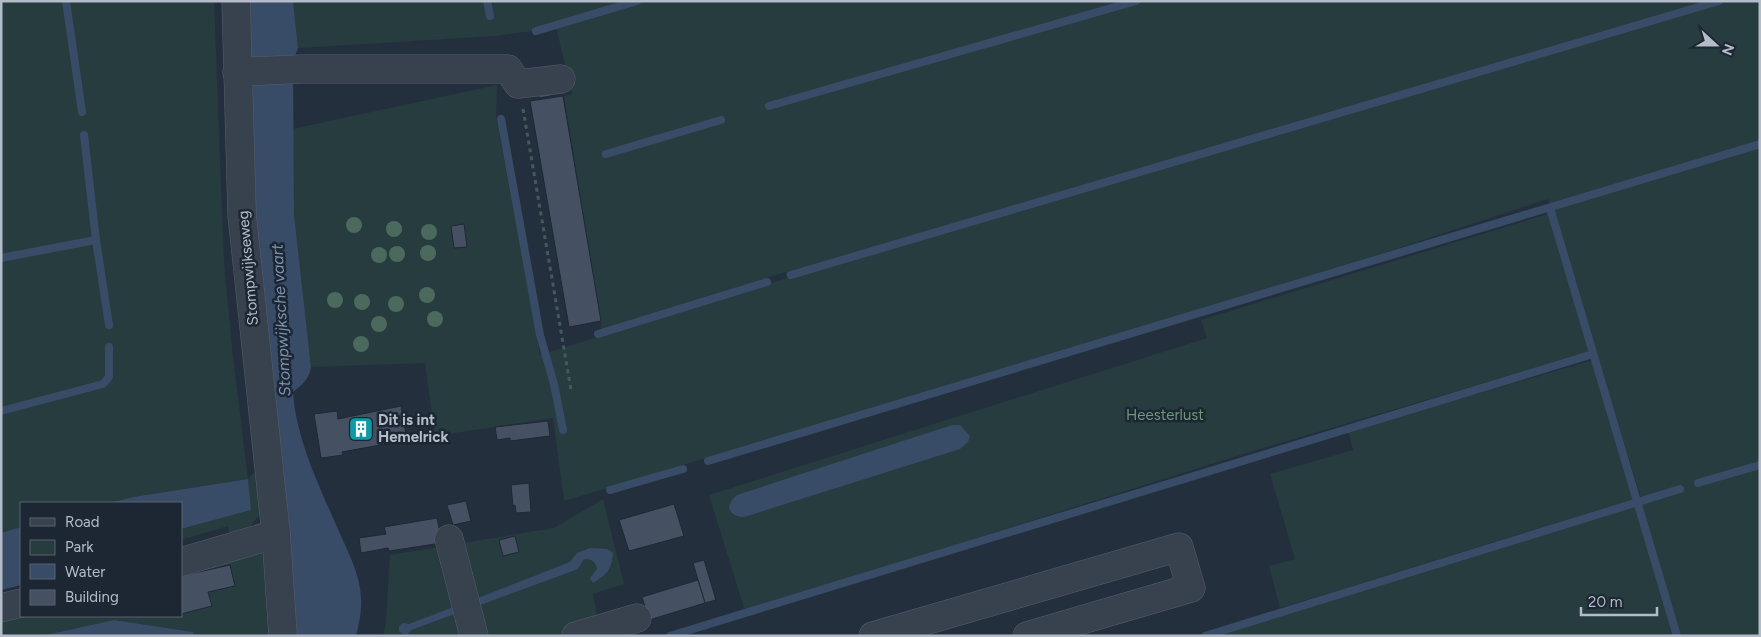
<svg xmlns="http://www.w3.org/2000/svg" width="1761" height="637" viewBox="0 0 1761 637" font-family="Figtree,sans-serif">
	<style>
		.green { fill: #263c3f }
		.water { fill: #394c67 }
		.lines { fill: none; stroke-linecap: round; stroke-linejoin: round }
		.stream { stroke: #394c67; stroke-width: 8 }
		.building { fill: #455162; stroke: #1f2835 }
		.minor-casing { stroke: #565f6c; stroke-width: 29 }
		.path { stroke: #44595c; stroke-width: 3; stroke-dasharray: 4 4; stroke-linecap: butt }
		.minor { stroke: #38414e; stroke-width: 28 }
		.tree { fill: #4b6a5d }
		.labels { text-anchor: middle; dominant-baseline: central; stroke-width: 5; stroke-linejoin: round; paint-order: stroke }
		.street-label { font-size: 15px; fill: #b4bcc9; stroke: #1d2633 }
		.park-label { font-size: 15px; fill: #6b9a76; stroke: #1d2633 }
		.poi-label { font-size: 15px; font-weight: bold; fill: #b4bcc9; stroke: #1d2633; text-anchor: start }
		.water-label { font-size: 16px; font-style: italic; fill: #7c92b1; stroke: #1d2633 }
	</style>
	<rect width="100%" height="100%" fill="#242f3e"/>
	<!-- green -->
	<g class="green">
		<polygon points="1,1 214,1 224,263 233,357 248,479 256,471 261,513 241,537 232,544 228,526 181,540 181,529 251,510 248,479 133,497 109,503 21,503 21,527 1,533"/>
		<polygon points="293,1 634,1 532,31 495,36 298,48"/>
		<polygon points="642,1 1760,1 1760,636 1210,636 1643,504 1548,199 1365,259 564,501 553,418 435,436 425,363 311,367 294,214 294,155 292,129 497,85 496,116 540,355 787,278 785,272 602,330 564,96 572,94 556,27"/>
		<polygon points="1548,214 1589,352 1243,454 745,611 709,495 1207,338 1201,320"/>
		<polygon points="1594,360 1634,499 1280,608 1269,566 1295,559 1270,474 1353,450 1348,431"/>
		<polygon points="603,499 624,584 593,594 598,623 559,636 383,636 386,622 390,555 554,528"/>
		<polygon points="256,554 264,554 270,636 194,636 193,632 114,620 41,636 1,636 1,612 21,616 181,616 181,569"/>
	</g>
	<!-- water -->
	<g class="water">
		<path d="M246,1H293L298,48L293,61L294,214L311,367C309,379 303,384 293,392C296,441 322,492 341,536C350,556 360,576 361,598C362,611 359,623 356,636H294L254,226Z"/>
		<path d="M952,425H960L970,436L968,442L960,449L744,517C727,516 725,505 737,495Z"/>
		<polygon points="248,479 251,510 181,529 181,503 109,503 133,497"/>
		<polygon points="21,527 21,585 1,590 1,533"/>
		<path d="M590,548L607,549L613,553C611,571 607,574 593,583L590,578L597,569C595,561 592,559 584,559L578,569L475,607L473,600L570,562L577,553Z"/>
		<polygon points="459,605 460,612 411,630 408,634 403,634 399,631 399,626 403,623 409,624"/>
		<polygon points="114,620 193,632 194,636 41,636"/>
	</g>
	<g class="lines">
		<!-- stream -->
		<g class="stream">
			<polyline points="66,1 82,112"/>
			<polyline points="487,1 490,16"/>
			<polyline points="536,31 637,1"/>
			<polyline points="769,106 1136,1"/>
			<polyline points="501,119 540,335 554,384 563,430"/>
			<polyline points="84,135 96,240 109,325"/>
			<polyline points="606,154 721,120"/>
			<polyline points="1550,208 1677,636"/>
			<polyline points="1,258 96,240"/>
			<polyline points="791,275 1719,1"/>
			<polyline points="598,334 767,282"/>
			<polyline points="1,411 103,384 109,377 109,347"/>
			<polyline points="708,461 1760,144"/>
			<polyline points="1698,483 1760,465"/>
			<polyline points="610,490 683,469"/>
			<polyline points="670,636 1593,354"/>
			<polyline points="1205,636 1680,489"/>
		</g>
	</g>
	<!-- building -->
	<g class="building">
		<polygon points="550,83 551,96 539,98 538,85"/>
		<polygon points="563,96 601,321 569,327 530,101"/>
		<polygon points="464,224 467,247 454,248 451,226"/>
		<polygon points="401,406 407,440 342,452 343,455 321,458 314,414 337,411 338,419"/>
		<polygon points="548,421 550,436 510,441 510,438 497,440 495,427"/>
		<polygon points="529,483 531,512 516,513 515,505 513,506 511,485"/>
		<polygon points="466,501 471,521 453,525 447,505"/>
		<polygon points="674,504 684,536 629,551 619,520"/>
		<polygon points="437,518 442,543 389,551 388,548 361,553 359,538 386,534 384,527"/>
		<polygon points="515,536 519,552 503,556 499,540"/>
		<polygon points="704,560 716,600 705,603 693,563"/>
		<polygon points="230,565 235,586 208,592 212,606 181,614 181,576"/>
		<polygon points="698,580 705,603 649,620 642,597"/>
	</g>
	<g class="lines">
		<defs>
			<g id="minor">
				<polyline points="236,1 242,215 276,534 283,636"/>
				<polyline points="237,72 301,69 508,69 518,84 561,79"/>
				<polyline points="449,539 474,636"/>
				<polyline points="181,562 276,534"/>
				<polyline points="1,608 21,603"/>
				<polyline points="576,636 637,618"/>
				<polyline points="873,636 1179,547 1191,588 1027,636"/>
			</g>
		</defs>
		<!-- minor casing -->
		<use href="#minor" class="minor-casing"/>
		<!-- path -->
		<polyline class="path" points="523,109 571,390"/>
		<!-- minor -->
		<use href="#minor" class="minor"/>
	</g>
	<!-- trees -->
	<g class="tree">
		<circle cx="354" cy="225" r="8"/>
		<circle cx="394" cy="229" r="8"/>
		<circle cx="429" cy="232" r="8"/>
		<circle cx="428" cy="253" r="8"/>
		<circle cx="397" cy="254" r="8"/>
		<circle cx="379" cy="255" r="8"/>
		<circle cx="427" cy="295" r="8"/>
		<circle cx="335" cy="300" r="8"/>
		<circle cx="362" cy="302" r="8"/>
		<circle cx="396" cy="304" r="8"/>
		<circle cx="435" cy="319" r="8"/>
		<circle cx="379" cy="324" r="8"/>
		<circle cx="361" cy="344" r="8"/>
	</g>
	<!-- icons -->
	<defs>
		<symbol id="building-square" viewBox="-11 -11 22 22"><rect x="-9" y="-9" width="18" height="18" rx="4" fill="#0f9aa8" stroke="#1d2633"/><path d="M-4-6H4V6H1V3H-1V6H-4ZM-2.5-4.3h1.7v1.8h-1.7ZM.8-4.3h1.7v1.8H.8ZM-2.5-1h1.7V.8h-1.7ZM.8-1h1.7V.8H.8Z" fill="#fff"/></symbol>
	</defs>
	<g fill-rule="evenodd">
		<use href="#building-square" x="347" y="415" width="28" height="28"/>
	</g>
	<g class="labels">
		<!-- street labels -->
		<g class="street-label">
			<text transform="translate(248 268) rotate(-95)">Stompwijkseweg</text>
		</g>
		<!-- park labels -->
		<g class="park-label">
			<text x="1165" y="415">Heesterlust</text>
		</g>
		<!-- poi labels -->
		<g class="poi-label">
			<text x="378" y="420">Dit is int<tspan x="378" dy="17">Hemelrick</tspan></text>
		</g>
		<!-- water labels -->
		<g class="water-label">
			<text transform="translate(281 320) rotate(-93)">Stompwijksche vaart</text>
		</g>
	</g>
	<!-- border -->
	<rect width="1761" height="637" fill="none" stroke="#b4bcc9" stroke-width="5"/>
	<!-- legend -->
	<rect x="20" y="502" width="162" height="115" fill="#1d2633" stroke="#59626f"/>
	<rect x="30" y="518" width="25" height="8" fill="#38414e" stroke="#59626f"/>
	<text x="65" y="527" font-size="15" fill="#b4bcc9">Road</text>
	<rect x="30" y="540" width="25" height="15" fill="#263c3f" stroke="#59626f"/>
	<text x="65" y="552" font-size="15" fill="#b4bcc9">Park</text>
	<rect x="30" y="564" width="25" height="15" fill="#394c67" stroke="#59626f"/>
	<text x="65" y="577" font-size="15" fill="#b4bcc9">Water</text>
	<rect x="30" y="590" width="25" height="15" fill="#455162" stroke="#59626f"/>
	<text x="65" y="602" font-size="15" fill="#b4bcc9">Building</text>
	<!-- north arrow -->
	<g transform="translate(1716 45) rotate(111)" stroke="#1d2633" stroke-width="4" paint-order="stroke">
	<path d="M0-4L9 19L0 12L-9 19Z" fill="#b4bcc9"/>
	<text y="-8" font-size="14" font-weight="bold" text-anchor="middle" fill="#b4bcc9">N</text>
	</g>
	<!-- scale -->
	<path d="M1581 607v8h76v-8" fill="none" stroke="#b4bcc9" stroke-width="2.5"/>
	<text x="1588" y="607" font-size="15" fill="#b4bcc9" stroke="#1d2633" stroke-width="4" paint-order="stroke">20 m</text>
</svg>
